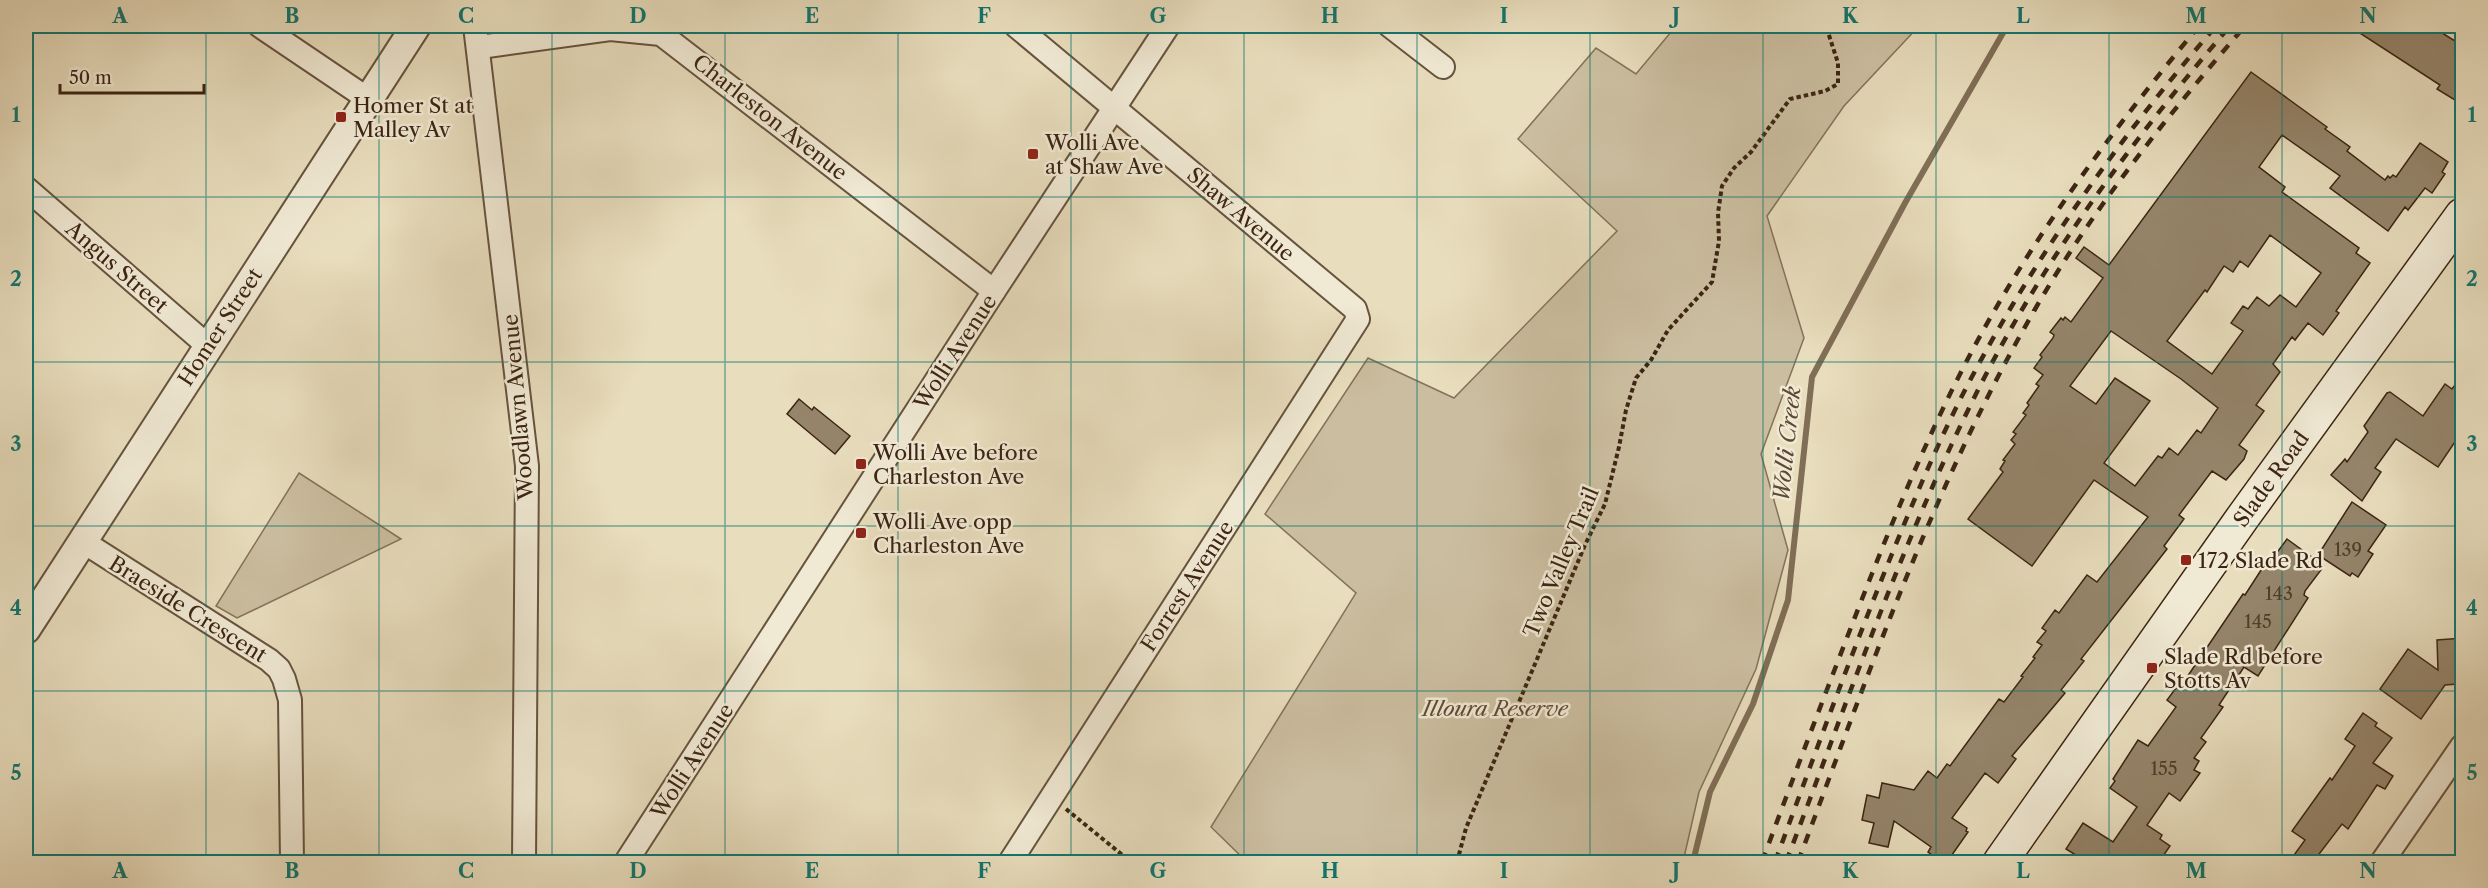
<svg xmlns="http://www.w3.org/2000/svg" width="2488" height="888" viewBox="0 0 2488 888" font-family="'Libre Caslon Text',serif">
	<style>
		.green { fill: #cbbea0; stroke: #84725a; stroke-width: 1.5 }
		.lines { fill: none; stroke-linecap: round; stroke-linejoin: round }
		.stream { stroke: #806e56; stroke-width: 6 }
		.building { fill: #95856b; stroke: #3c2513; stroke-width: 1.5; fill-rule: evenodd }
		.minor-casing { stroke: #67533e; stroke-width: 26 }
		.tertiary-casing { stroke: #67533e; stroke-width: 32 }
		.secondary-casing { stroke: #3c2513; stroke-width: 36 }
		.path { stroke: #3c2513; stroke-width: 4; stroke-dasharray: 4.5 3; stroke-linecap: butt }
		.minor { stroke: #f0e9d4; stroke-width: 22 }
		.tertiary { stroke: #f0e9d4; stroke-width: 28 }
		.secondary { stroke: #f0e9d4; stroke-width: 33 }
		.rail { stroke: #3c2513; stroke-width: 4.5; stroke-dasharray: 10 10; stroke-linecap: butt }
		.grid { fill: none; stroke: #0f766e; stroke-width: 1.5; stroke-opacity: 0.55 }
		.poi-dot { fill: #8f2418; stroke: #f0e9d4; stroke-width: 2 }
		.labels { text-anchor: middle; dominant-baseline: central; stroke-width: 5; stroke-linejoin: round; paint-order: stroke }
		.number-label { font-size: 18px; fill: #523d29 }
		.poi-label { font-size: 21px; fill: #3c2513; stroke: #f0e9d4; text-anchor: start }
		.street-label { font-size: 21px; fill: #3c2513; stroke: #f0e9d4 }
		.park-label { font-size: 21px; font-style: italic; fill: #604b36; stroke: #f0e9d4 }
		.water-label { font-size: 22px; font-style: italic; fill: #5e4935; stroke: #f0e9d4 }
		.neatline { fill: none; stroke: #0f766e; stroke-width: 2 }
		.grid-label { font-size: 20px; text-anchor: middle; font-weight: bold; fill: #0f766e }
	</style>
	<rect width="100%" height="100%" fill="#e8ddbd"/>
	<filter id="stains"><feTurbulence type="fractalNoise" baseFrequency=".00333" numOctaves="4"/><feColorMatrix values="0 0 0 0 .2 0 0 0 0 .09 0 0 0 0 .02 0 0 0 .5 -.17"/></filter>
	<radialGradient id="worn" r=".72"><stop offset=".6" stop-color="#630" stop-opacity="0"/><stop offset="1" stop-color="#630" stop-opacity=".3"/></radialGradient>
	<!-- green -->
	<g class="green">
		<polygon points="1676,26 1919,26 1844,106 1767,216 1804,338 1761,454 1788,550 1756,669 1699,792 1683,862 1247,862 1211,827 1356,593 1265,514 1368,358 1454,398 1617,231 1518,139 1596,48 1636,74"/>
		<polygon points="299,473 401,539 237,618 216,606"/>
	</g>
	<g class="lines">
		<!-- stream -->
		<polyline class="stream" points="1693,862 1710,792 1753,704 1788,600 1812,377 1905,203 2007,26"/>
	</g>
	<!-- building -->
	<g class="building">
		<polygon points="2349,26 2431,26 2463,46 2463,105 2437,89 2440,85"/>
		<path d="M2251,72L2327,127L2325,129L2350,147L2347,151L2385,180L2388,176L2390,178L2393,175L2396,177L2420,143L2448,162L2442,172L2445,174L2432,193L2425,188L2408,210L2405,207L2388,231L2330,188L2340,176L2282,135L2259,167L2285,187L2282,192L2359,248L2356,253L2370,263L2336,311L2339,313L2323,335L2308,323L2295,340L2292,337L2273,364L2280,372L2256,405L2264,411L2239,445L2247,451L2244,459L2226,480L2212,471L2179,515L2184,519L2164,546L2167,549L2081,659L2084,661L2061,690L2065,693L2012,756L2016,759L1998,783L1985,773L1952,818L1967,828L1966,831L1968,832L1947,862H1942L1928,852L1931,847L1894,821L1888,847L1869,843L1874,823L1862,820L1867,795L1879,798L1882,783L1914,790L1928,771L1937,778L1947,764L1950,766L1999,699L2004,702L2023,677L2021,676L2035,658L2033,657L2042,645L2037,642L2046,631L2042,628L2055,610L2059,613L2087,575L2097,582L2148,517L2094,480L2032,566L1968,519L2003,472L2000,469L2005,461L2003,460L2015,444L2011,440L2016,434L2013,432L2026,415L2023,413L2029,405L2027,403L2039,386L2036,384L2043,375L2034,368L2042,357L2040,355L2053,338L2054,335L2050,332L2061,318L2063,320L2065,317L2071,322L2103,278L2076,258L2084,247L2109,265ZM2270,235L2321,273L2296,307L2280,295L2269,306L2257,297L2248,309L2243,306L2231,323L2243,331L2212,374L2167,341L2205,290L2207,292L2224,266L2233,272L2240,261L2248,267ZM2111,331L2181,379L2218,408L2201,433L2197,430L2178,455L2169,448L2162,458L2158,456L2135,486L2104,463L2150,401L2115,378L2096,404L2070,386Z"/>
		<polygon points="2463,374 2463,430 2438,467 2396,439 2375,468 2381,472 2362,501 2331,475 2345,459 2347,462 2368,432 2364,426 2387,393 2390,392 2423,416 2445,384 2452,389"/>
		<polygon points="799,399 812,410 814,407 850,436 835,454 787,414"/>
		<polygon points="2352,502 2386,525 2368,551 2373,554 2358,577 2352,573 2350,576 2318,555"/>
		<polygon points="2287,539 2324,566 2305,591 2304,595 2308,598 2258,676 2244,667 2219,705 2223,707 2201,738 2206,742 2194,758 2199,761 2194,770 2200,773 2180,801 2169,793 2147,825 2162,835 2160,839 2170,846 2159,862 2087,862 2066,849 2083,823 2113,842 2137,807 2110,788 2115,781 2113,779 2138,740 2148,746 2176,707 2167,700 2176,688 2179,689 2243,594 2245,595 2265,564 2267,566"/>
		<polygon points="2463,638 2463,674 2456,674 2457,684 2445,685 2421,719 2380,689 2408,649 2438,670 2437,640"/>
		<polygon points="2363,713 2377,723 2375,726 2392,738 2373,763 2393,776 2385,789 2377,785 2348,829 2342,824 2313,862 2289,862 2305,840 2292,831 2330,778 2332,780 2355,746 2345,739"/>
	</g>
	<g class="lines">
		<defs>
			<g id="minor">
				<polyline points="260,26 368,99"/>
				<polyline points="475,26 527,466 524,862"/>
				<polyline points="1390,26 1443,67"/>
				<polyline points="480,47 610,29 661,34 994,291"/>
				<polyline points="26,188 208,346"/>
				<polyline points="82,541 269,660 279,669 284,679 290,700 292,862"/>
				<polyline points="626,862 994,291 1168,26"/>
				<polyline points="1010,862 1358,319 1355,309 1016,26"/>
				<polyline points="2382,862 2462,746"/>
			</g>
			<polyline id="tertiary" points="26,629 416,26"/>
			<polyline id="secondary" points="2000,862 2243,517 2462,215"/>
		</defs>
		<!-- minor casing -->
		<use href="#minor" class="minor-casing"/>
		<!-- tertiary casing -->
		<use href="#tertiary" class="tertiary-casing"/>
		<!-- secondary casing -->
		<use href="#secondary" class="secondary-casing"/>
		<!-- path -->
		<g class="path">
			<polyline points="1066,809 1131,862"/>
			<polyline points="1457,862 1466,828 1585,545 1605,504 1619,447 1626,410 1636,378 1651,360 1668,330 1712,282 1719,241 1718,213 1722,186 1734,168 1751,152 1790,99 1825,91 1838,84 1838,63 1826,26"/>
		</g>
		<!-- minor -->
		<use href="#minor" class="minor"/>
		<!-- tertiary -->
		<use href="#tertiary" class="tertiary"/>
		<!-- secondary -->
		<use href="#secondary" class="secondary"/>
		<!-- rail -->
		<g class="rail">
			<path d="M1762,862C1790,786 1819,710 1848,635C1893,519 1939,403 2003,296C2060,200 2128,111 2199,26"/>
			<path d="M1775,862C1810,767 1845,671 1883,576C1909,512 1935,448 1966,388C2035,256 2120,137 2216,26"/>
			<path d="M1786,862C1846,706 1900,546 1975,396C2042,261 2133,139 2230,26"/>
			<path d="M1798,862C1868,675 1934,484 2034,311C2093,208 2168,115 2245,26"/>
		</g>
	</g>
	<!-- grid -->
	<path class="grid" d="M206,26V862M379,26V862M552,26V862M725,26V862M898,26V862M1071,26V862M1244,26V862M1417,26V862M1590,26V862M1763,26V862M1936,26V862M2109,26V862M2282,26V862M26,197H2462M26,362H2462M26,526H2462M26,691H2462"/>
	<!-- markers -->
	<g class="poi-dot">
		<rect x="335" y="111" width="12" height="12" rx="3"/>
		<rect x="1027" y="148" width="12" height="12" rx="3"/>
		<rect x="855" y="458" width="12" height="12" rx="3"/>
		<rect x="855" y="527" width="12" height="12" rx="3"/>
		<rect x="2180" y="554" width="12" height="12" rx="3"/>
		<rect x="2146" y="662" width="12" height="12" rx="3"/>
	</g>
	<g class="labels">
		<!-- number labels -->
		<g class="number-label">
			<text x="2348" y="550">139</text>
			<text x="2279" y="594">143</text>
			<text x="2258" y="622">145</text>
			<text x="2164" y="769">155</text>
		</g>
		<!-- poi labels -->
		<g class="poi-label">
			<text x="353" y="105">Homer St at<tspan x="353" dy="24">Malley Av</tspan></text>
			<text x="1045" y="142">Wolli Ave<tspan x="1045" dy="24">at Shaw Ave</tspan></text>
			<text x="873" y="452">Wolli Ave before<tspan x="873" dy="24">Charleston Ave</tspan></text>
			<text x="873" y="521">Wolli Ave opp<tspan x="873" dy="24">Charleston Ave</tspan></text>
			<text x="2198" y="560">172 Slade Rd</text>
			<text x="2164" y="656">Slade Rd before<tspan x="2164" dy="24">Stotts Av</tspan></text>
		</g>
		<!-- street labels -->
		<g class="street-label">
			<text transform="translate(770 117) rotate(38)">Charleston Avenue</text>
			<text transform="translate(1241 214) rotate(40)">Shaw Avenue</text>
			<text transform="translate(117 267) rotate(41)">Angus Street</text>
			<text transform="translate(220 327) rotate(-57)">Homer Street</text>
			<text transform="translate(955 352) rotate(-57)">Wolli Avenue</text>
			<text transform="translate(518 407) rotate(-95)">Woodlawn Avenue</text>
			<text transform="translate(2271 479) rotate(-54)">Slade Road</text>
			<text transform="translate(1561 562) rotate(-67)">Two Valley Trail</text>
			<text transform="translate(1187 586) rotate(-57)">Forrest Avenue</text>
			<text transform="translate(188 609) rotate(32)">Braeside Crescent</text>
			<text transform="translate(692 761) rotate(-57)">Wolli Avenue</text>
		</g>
		<!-- park labels -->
		<g class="park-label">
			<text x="1495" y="708">Illoura Reserve</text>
		</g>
		<!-- water labels -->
		<g class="water-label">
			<text transform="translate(1787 444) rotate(-84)">Wolli Creek</text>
		</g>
	</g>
	<!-- margin -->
	<rect width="2488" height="888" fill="none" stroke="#e8ddbd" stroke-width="66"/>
	<!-- scale -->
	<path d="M60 84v9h144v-9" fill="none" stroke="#3c2513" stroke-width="3"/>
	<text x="69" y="84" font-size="18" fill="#3c2513" stroke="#f0e9d4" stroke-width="4.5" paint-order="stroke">50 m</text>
	<rect x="33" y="33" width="2422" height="822" class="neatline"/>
	<g class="grid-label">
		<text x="120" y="23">A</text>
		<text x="292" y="23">B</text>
		<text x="466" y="23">C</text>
		<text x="638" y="23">D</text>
		<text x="812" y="23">E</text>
		<text x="984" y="23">F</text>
		<text x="1158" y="23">G</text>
		<text x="1330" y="23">H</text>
		<text x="1504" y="23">I</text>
		<text x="1676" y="23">J</text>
		<text x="1850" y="23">K</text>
		<text x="2023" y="23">L</text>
		<text x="2196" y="23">M</text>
		<text x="2368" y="23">N</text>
		<text x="16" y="122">1</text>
		<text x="2472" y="122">1</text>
		<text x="16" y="286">2</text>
		<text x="2472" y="286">2</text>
		<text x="16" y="451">3</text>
		<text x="2472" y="451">3</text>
		<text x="16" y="615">4</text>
		<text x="2472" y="615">4</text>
		<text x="16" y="780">5</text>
		<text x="2472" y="780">5</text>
		<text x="120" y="878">A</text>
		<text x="292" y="878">B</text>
		<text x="466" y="878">C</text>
		<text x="638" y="878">D</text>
		<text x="812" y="878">E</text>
		<text x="984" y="878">F</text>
		<text x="1158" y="878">G</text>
		<text x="1330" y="878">H</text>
		<text x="1504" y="878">I</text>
		<text x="1676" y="878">J</text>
		<text x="1850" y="878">K</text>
		<text x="2023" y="878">L</text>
		<text x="2196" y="878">M</text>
		<text x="2368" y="878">N</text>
	</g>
	<rect width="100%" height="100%" filter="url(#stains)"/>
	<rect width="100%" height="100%" fill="url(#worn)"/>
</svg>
